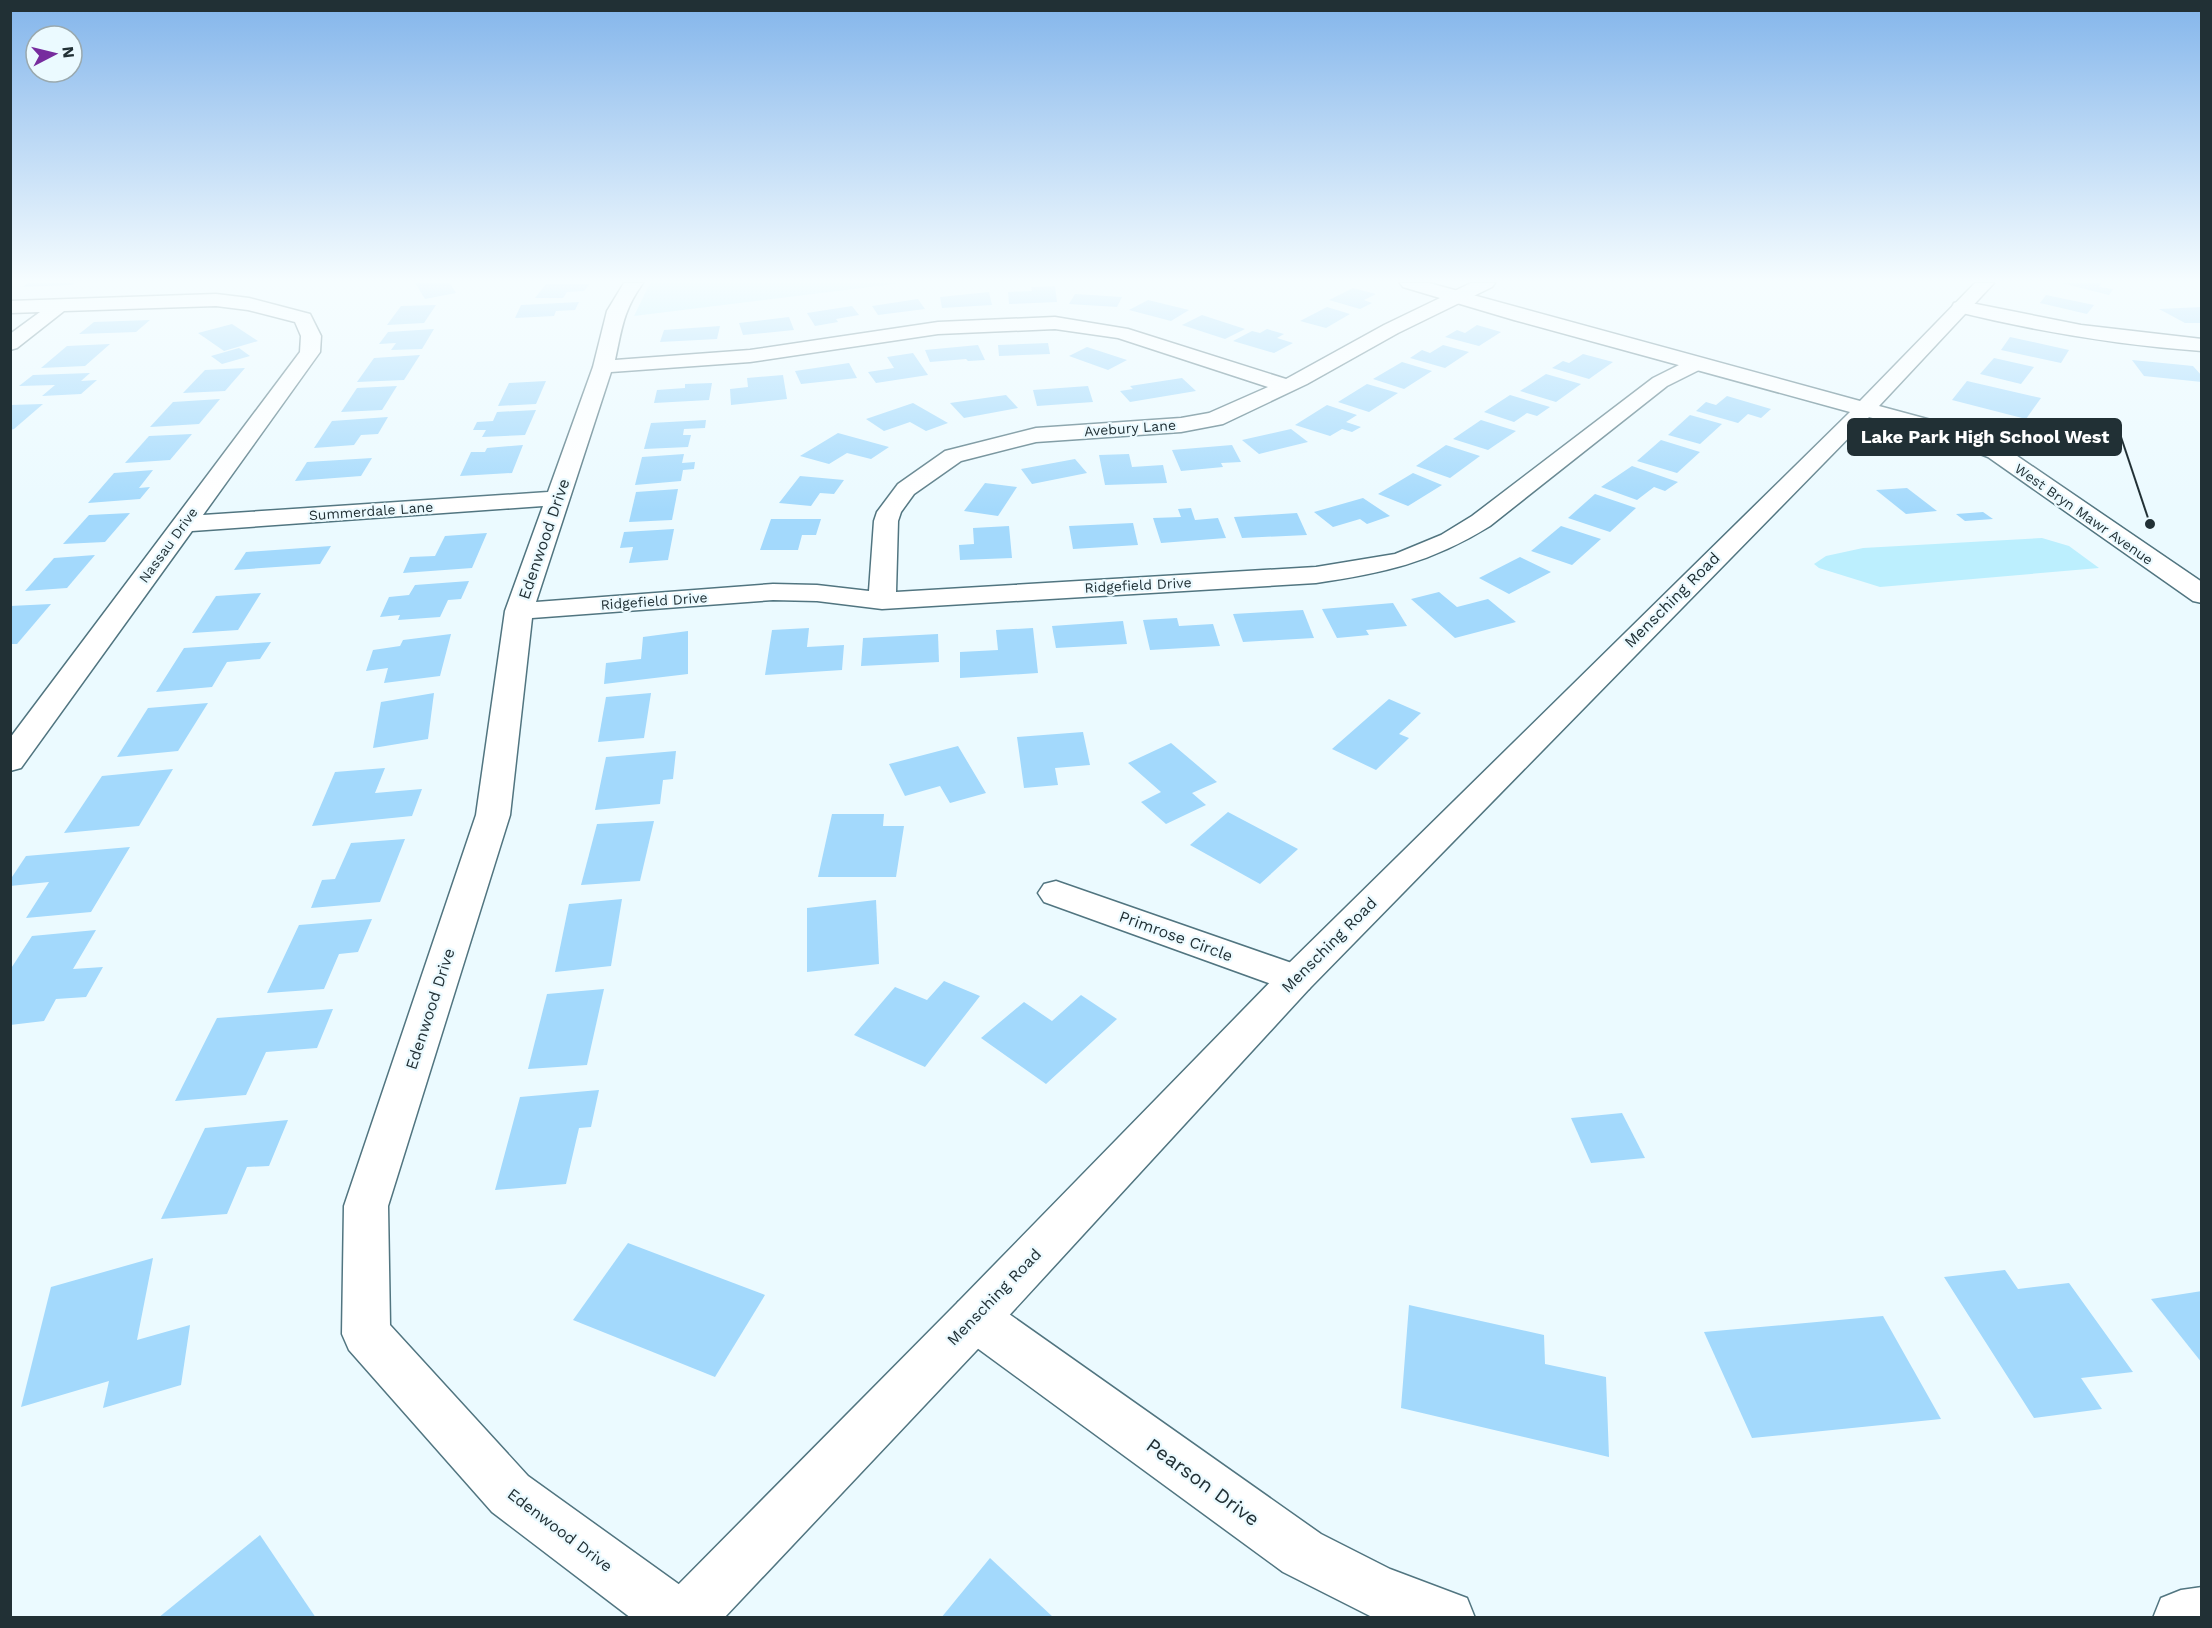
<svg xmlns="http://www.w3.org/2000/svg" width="2212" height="1628" viewBox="0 0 2212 1628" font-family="'Work Sans',sans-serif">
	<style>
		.green { fill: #bceffe }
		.building { fill: #a3d9fc }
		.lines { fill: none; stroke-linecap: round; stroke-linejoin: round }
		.minor-casing { stroke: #517580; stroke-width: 3 }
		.tertiary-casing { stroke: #517580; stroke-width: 3 }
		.minor { fill: #fff; fill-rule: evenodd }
		.tertiary { fill: #fff; fill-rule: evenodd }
		.labels { text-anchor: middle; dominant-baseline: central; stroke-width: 4.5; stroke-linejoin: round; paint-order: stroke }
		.far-street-label { font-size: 14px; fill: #213035; stroke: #ebfaff }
		.street-label { font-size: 16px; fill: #213035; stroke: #ebfaff }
		.near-street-label { font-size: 20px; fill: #213035; stroke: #ebfaff }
		.leader { fill: none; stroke: #213035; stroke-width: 2 }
		.callout-dot { fill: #213035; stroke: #ebfaff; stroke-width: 2 }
		.callout { fill: #213035; stroke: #213035; stroke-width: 2 }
		.callout-label { font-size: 18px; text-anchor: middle; font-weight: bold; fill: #fff }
	</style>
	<rect width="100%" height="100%" fill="#ebfaff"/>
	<!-- green -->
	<g class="green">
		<polygon points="650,283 903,283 634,316"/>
		<polygon points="2042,538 2069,546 2099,568 1880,587 1819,568 1814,564 1826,556 1863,548"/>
	</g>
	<!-- building -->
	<g class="building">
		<polygon points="28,283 74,283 72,285 22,287"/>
		<polygon points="415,283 450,283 456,293 425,299"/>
		<polygon points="2061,283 2101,283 2099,287 2113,289 2109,295"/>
		<polygon points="546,284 590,284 584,291 567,292 563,298 535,298"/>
		<polygon points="1055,286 1057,302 1009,304 1008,292 1032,291 1031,287"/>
		<polygon points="1353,288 1376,294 1364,300 1372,303 1360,309 1329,300"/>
		<polygon points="989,292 992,305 942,308 940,297"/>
		<polygon points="1075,294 1122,297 1117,307 1069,304"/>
		<polygon points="2046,295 2094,305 2087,314 2040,303"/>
		<polygon points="918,299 925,309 878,315 872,306"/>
		<polygon points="1148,300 1189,310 1171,321 1129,310"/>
		<polygon points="579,302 575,310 556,311 554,316 515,318 521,305"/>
		<polygon points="436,305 424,323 387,325 401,306"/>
		<polygon points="852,306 859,315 836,319 838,322 815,326 807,313"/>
		<polygon points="1327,307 1350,314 1326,328 1300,321"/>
		<polygon points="2202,307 2202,323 2185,323 2159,309"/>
		<polygon points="1202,315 1245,329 1225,339 1182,325"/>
		<polygon points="789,317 794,330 743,335 739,323"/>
		<polygon points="150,320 136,332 79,334 94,322"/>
		<polygon points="232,324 258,341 224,351 198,333"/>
		<polygon points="1477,325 1501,332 1479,346 1445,337 1457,330 1465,333"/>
		<polygon points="720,326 717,339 660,342 664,330"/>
		<polygon points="434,329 422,349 391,350 396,343 379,344 388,332"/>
		<polygon points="1267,329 1284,334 1277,338 1293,343 1274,353 1233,341 1252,331 1260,333"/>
		<polygon points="2010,337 2069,350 2061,363 2001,350"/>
		<polygon points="1048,343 1050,354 999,356 998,345"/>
		<polygon points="110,344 85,366 41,368 67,346"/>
		<polygon points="978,345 985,360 968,361 966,359 930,362 925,350"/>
		<polygon points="1443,345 1469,352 1445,368 1410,358 1422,350 1430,353"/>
		<polygon points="1087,347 1127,360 1108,370 1069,356"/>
		<polygon points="239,348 250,356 222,364 211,356"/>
		<polygon points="913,353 928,375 876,383 868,372 894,368 887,357"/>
		<polygon points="1583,354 1613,362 1589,379 1552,368 1563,361 1569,363"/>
		<polygon points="420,355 404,380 357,382 374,358"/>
		<polygon points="1994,358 2034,367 2021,384 1980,374"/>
		<polygon points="2132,360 2193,366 2202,376 2202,382 2144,376"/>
		<polygon points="1402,362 1432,371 1404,389 1373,379"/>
		<polygon points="849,363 857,378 801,384 795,371"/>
		<polygon points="245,368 225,391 183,393 205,370"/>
		<polygon points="90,373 81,381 97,380 81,394 42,396 55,385 19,386 33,375"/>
		<polygon points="1546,374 1581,384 1556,402 1520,391"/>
		<polygon points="783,375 787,399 731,405 730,389 748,387 747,378"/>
		<polygon points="1182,378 1196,391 1130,402 1120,391 1133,389 1130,386"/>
		<polygon points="546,381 536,404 498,406 509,383"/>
		<polygon points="1967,381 2041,398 2026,419 1952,400"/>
		<polygon points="712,383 709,400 654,403 657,390 685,388 685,384"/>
		<polygon points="1367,384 1398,393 1369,412 1338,402"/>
		<polygon points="397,386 382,410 341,412 357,388"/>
		<polygon points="1088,386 1093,402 1037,406 1033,390"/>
		<polygon points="1006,395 1018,408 964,418 950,403"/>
		<polygon points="1510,395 1550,407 1537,416 1527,413 1514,422 1484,412"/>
		<polygon points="1727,396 1771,409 1761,418 1748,414 1738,423 1696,411 1706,402 1716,405"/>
		<polygon points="220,399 199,424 150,427 173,402"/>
		<polygon points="913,403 948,423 926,431 910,422 884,431 866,419"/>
		<polygon points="43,404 14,429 10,430 10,405"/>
		<polygon points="1327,405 1357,415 1346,422 1361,427 1352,432 1342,429 1330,436 1295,425"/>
		<polygon points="536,410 525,435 482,437 486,430 473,430 477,422 493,421 497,412"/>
		<polygon points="1690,415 1722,424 1700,444 1668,435"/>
		<polygon points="388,417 378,434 361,435 354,445 314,448 332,421"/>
		<polygon points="706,420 705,428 684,429 683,435 691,435 688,447 644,449 651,423"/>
		<polygon points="1481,420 1516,431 1488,450 1453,439"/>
		<polygon points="1291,429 1308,442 1259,454 1242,440"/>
		<polygon points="838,433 889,447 871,459 847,453 829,464 800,456"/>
		<polygon points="192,434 170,460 125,463 149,436"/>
		<polygon points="1661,440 1700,452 1677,473 1637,461"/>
		<polygon points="523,445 512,473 460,476 471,452 485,452 487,448"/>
		<polygon points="1232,445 1241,462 1221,463 1223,467 1181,471 1172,450"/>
		<polygon points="1446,445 1480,456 1450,478 1416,466"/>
		<polygon points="684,454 682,463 695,462 694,469 683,470 681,481 635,485 642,457"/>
		<polygon points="1129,454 1132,467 1163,465 1167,483 1105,485 1099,455"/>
		<polygon points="372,458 361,476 295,481 307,462"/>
		<polygon points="1075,459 1087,473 1032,484 1021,469"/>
		<polygon points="1632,466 1678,482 1665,491 1654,487 1637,500 1601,487"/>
		<polygon points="153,470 139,488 150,487 140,499 88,503 114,473"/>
		<polygon points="1413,473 1442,485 1408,506 1378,494"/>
		<polygon points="800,476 844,480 834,494 820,493 811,506 779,503"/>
		<polygon points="985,483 1017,487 998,516 964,511"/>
		<polygon points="1907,488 1937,511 1906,514 1876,490"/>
		<polygon points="678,489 672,520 629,522 636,492"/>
		<polygon points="1595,494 1636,508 1610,532 1568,518"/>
		<polygon points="1363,498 1390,516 1367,524 1360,519 1333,527 1314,512"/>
		<polygon points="1191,508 1195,520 1218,518 1226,538 1161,543 1153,518 1181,517 1178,509"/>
		<polygon points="1983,512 1993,519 1965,521 1956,514"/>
		<polygon points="130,513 105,542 63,544 89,515"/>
		<polygon points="1297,513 1307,535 1242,538 1234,517"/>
		<polygon points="771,519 821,519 816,535 802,535 798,550 760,550"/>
		<polygon points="1133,523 1138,545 1073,549 1069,526"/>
		<polygon points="1009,526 1012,558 960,560 959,545 974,544 973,528"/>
		<polygon points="1561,526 1601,539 1572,565 1531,551"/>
		<polygon points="674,529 668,560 629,563 633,547 620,548 624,532"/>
		<polygon points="487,533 472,568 403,573 410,557 435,556 445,536"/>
		<polygon points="331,546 320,564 234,570 246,552"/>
		<polygon points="95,555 67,588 25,591 54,558"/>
		<polygon points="1520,557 1551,572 1509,594 1479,578"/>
		<polygon points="469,581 461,599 448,600 440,617 398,620 400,615 380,617 389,597 409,595 415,585"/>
		<polygon points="1439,592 1457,607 1488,599 1516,622 1455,638 1411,599"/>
		<polygon points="261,593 238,630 192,633 216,596"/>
		<polygon points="1393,603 1407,626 1366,630 1369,635 1337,638 1322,609"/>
		<polygon points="51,604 17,644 10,644 10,606"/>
		<polygon points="1303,610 1314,638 1243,642 1233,614"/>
		<polygon points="1177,618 1179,626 1213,624 1220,646 1150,650 1143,620"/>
		<polygon points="1123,621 1127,644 1056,648 1052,626"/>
		<polygon points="809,628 807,647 844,645 842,670 765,675 772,630"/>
		<polygon points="1033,628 1038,673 960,678 960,652 998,650 996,630"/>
		<polygon points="688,631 688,674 604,684 606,663 641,659 643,637"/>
		<polygon points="451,634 440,676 384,683 388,668 366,671 373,650 400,646 403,640"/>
		<polygon points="938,634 939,662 861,666 863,638"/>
		<polygon points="271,642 260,659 227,662 212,687 156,692 184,648"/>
		<polygon points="434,693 428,739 373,748 381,702"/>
		<polygon points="651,693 644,738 598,742 606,697"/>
		<polygon points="1389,699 1421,713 1399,734 1409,738 1376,770 1332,749"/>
		<polygon points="208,703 178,751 117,757 148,708"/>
		<polygon points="1083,732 1090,765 1055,768 1058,785 1024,788 1017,737"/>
		<polygon points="1171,743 1217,782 1192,793 1206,805 1166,824 1141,802 1161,792 1128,763"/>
		<polygon points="958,746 986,793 950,803 940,786 905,796 889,764"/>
		<polygon points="676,751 673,779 663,780 660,804 595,810 606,757"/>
		<polygon points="385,768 375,793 422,789 412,816 312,826 335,772"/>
		<polygon points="173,769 139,826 64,833 102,776"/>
		<polygon points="1228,812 1298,849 1260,884 1190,845"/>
		<polygon points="832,814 884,814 883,826 904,826 896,877 818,877"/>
		<polygon points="654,821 640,881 581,885 597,824"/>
		<polygon points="405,839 380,902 311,908 322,880 335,879 351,843"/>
		<polygon points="130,847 91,912 26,918 49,882 10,886 10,880 26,856"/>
		<polygon points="622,899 611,966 555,972 569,904"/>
		<polygon points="876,900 879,964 807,972 807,908"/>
		<polygon points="372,919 358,952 339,954 324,989 267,993 299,925"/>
		<polygon points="96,930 73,969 103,967 86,997 56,999 44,1021 10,1025 10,970 32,936"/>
		<polygon points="944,981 980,996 925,1067 854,1035 895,987 927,1000"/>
		<polygon points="604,989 587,1065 528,1069 547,994"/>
		<polygon points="1081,995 1117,1019 1046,1084 981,1038 1024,1002 1052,1021"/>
		<polygon points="333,1009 317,1048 266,1052 246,1095 175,1101 217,1018"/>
		<polygon points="599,1090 591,1127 579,1128 566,1184 495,1190 520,1097"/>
		<polygon points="1622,1113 1645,1158 1591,1163 1571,1118"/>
		<polygon points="288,1120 269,1166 247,1167 227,1214 161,1219 205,1128"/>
		<polygon points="628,1243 765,1295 715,1377 573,1320"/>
		<polygon points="153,1258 137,1340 190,1325 181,1385 103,1408 109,1381 21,1407 51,1287"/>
		<polygon points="2005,1270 2018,1289 2069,1283 2133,1372 2081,1378 2102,1409 2034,1418 1944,1277"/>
		<polygon points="2202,1291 2202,1363 2151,1299"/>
		<polygon points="1409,1305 1544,1335 1545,1364 1606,1377 1609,1457 1401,1408"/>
		<polygon points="1883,1316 1941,1419 1752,1438 1704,1332"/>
		<polygon points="260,1535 316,1618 158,1618"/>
		<polygon points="990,1558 1054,1618 941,1618"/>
	</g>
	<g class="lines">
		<defs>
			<g id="minor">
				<path d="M624,283H643C623,311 622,328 615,360L750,350L938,322L1055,317L1128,329L1286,379L1384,325L1471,283H1495L1492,287L1398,333L1307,384L1223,424L1181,432L1036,442L961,461L914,494L901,512L898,521L896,592L1316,567L1395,554L1441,535L1472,516L1653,378L1689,360H1703L1706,364L1703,368L1667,386L1490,526C1430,563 1384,573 1316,583L882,609L817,601L773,600L532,618L510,815L388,1206L390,1325L528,1476L698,1598L706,1618H631L492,1512L349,1350L342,1334L344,1206L476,815L505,611L543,506L192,531L21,768L10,771V738L300,352L301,336L295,322L248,310L216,306L64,311L17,348L10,350V334L40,312L10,313V301L216,294L249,298L310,314L321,336L320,352L203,515L548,492L593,367L607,311ZM1055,329L1118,338L1268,387L1209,413L1181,418L1036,428L945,451L898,484L877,512L874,521L869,591L817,585L773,584L536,602L611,372L750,362L938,334Z"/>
				<path d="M1961,301L2081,325L2202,339V351C2118,345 2035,331 1954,311L1952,307L1954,303Z"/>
				<polygon points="1056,881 1309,969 1315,979 1309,989 1296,993 1044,902 1038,893 1044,884"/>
				<polygon points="975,1296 992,1302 1321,1534 1390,1569 1467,1598 1475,1618 1374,1618 1283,1572 958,1334 951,1318 958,1302"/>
				<polygon points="2202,1587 2202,1618 2153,1618 2161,1598 2181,1590"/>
			</g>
			<polygon id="tertiary" points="1400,283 1429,283 1860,401 1975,283 1994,283 1879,406 1942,423 2004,447 2202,582 2202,603 2193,601 1988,457 1926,433 1869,417 1309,989 992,1334 724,1618 657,1618 665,1598 958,1302 1283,969 1850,412 1514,320 1403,287"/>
		</defs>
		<!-- minor casing -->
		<use href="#minor" class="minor-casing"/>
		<!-- tertiary casing -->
		<use href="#tertiary" class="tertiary-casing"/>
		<!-- minor -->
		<use href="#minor" class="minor"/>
		<!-- tertiary -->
		<use href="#tertiary" class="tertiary"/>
	</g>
	<!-- sky -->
	<linearGradient id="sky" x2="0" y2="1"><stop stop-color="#83b5eb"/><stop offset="0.55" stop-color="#f6fdff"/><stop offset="1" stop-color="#f6fdff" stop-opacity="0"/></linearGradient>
	<rect width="2212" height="511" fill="url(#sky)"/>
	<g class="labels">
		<!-- far-street labels -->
		<g class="far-street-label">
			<text transform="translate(1130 428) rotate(-4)">Avebury Lane</text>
			<text transform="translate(371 511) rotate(-4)">Summerdale Lane</text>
			<text transform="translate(2084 514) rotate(35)">West Bryn Mawr Avenue</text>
			<text transform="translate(168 545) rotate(-54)">Nassau Drive</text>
			<text transform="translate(1138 585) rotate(-3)">Ridgefield Drive</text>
			<text transform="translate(654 601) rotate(-4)">Ridgefield Drive</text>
		</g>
		<!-- street labels -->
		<g class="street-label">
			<text transform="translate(544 539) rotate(-71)">Edenwood Drive</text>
			<text transform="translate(1672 600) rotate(-45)">Mensching Road</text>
			<text transform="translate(1176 936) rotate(20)">Primrose Circle</text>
			<text transform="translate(1329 945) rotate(-45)">Mensching Road</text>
			<text transform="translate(430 1009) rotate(-72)">Edenwood Drive</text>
			<text transform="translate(994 1297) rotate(-46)">Mensching Road</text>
			<text transform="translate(560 1530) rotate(37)">Edenwood Drive</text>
		</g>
		<!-- near-street labels -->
		<g class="near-street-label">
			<text transform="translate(1203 1482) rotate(36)">Pearson Drive</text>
		</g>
	</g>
	<!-- callouts -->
	<path class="leader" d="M2150 524L2121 437"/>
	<circle class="callout-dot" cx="2150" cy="524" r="6"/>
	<rect class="callout" x="1848" y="419" width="273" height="36" rx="6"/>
	<g class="callout-label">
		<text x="1985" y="443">Lake Park High School West</text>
	</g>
	<!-- border -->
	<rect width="2212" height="1628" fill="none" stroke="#213035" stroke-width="24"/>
	<!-- north arrow -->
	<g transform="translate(54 54) rotate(83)"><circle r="28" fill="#ebfaff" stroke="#9aa9ae" stroke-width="1.5"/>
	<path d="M0-4.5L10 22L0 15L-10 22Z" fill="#772c9e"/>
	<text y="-9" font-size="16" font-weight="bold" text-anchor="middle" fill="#213035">N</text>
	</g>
</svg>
